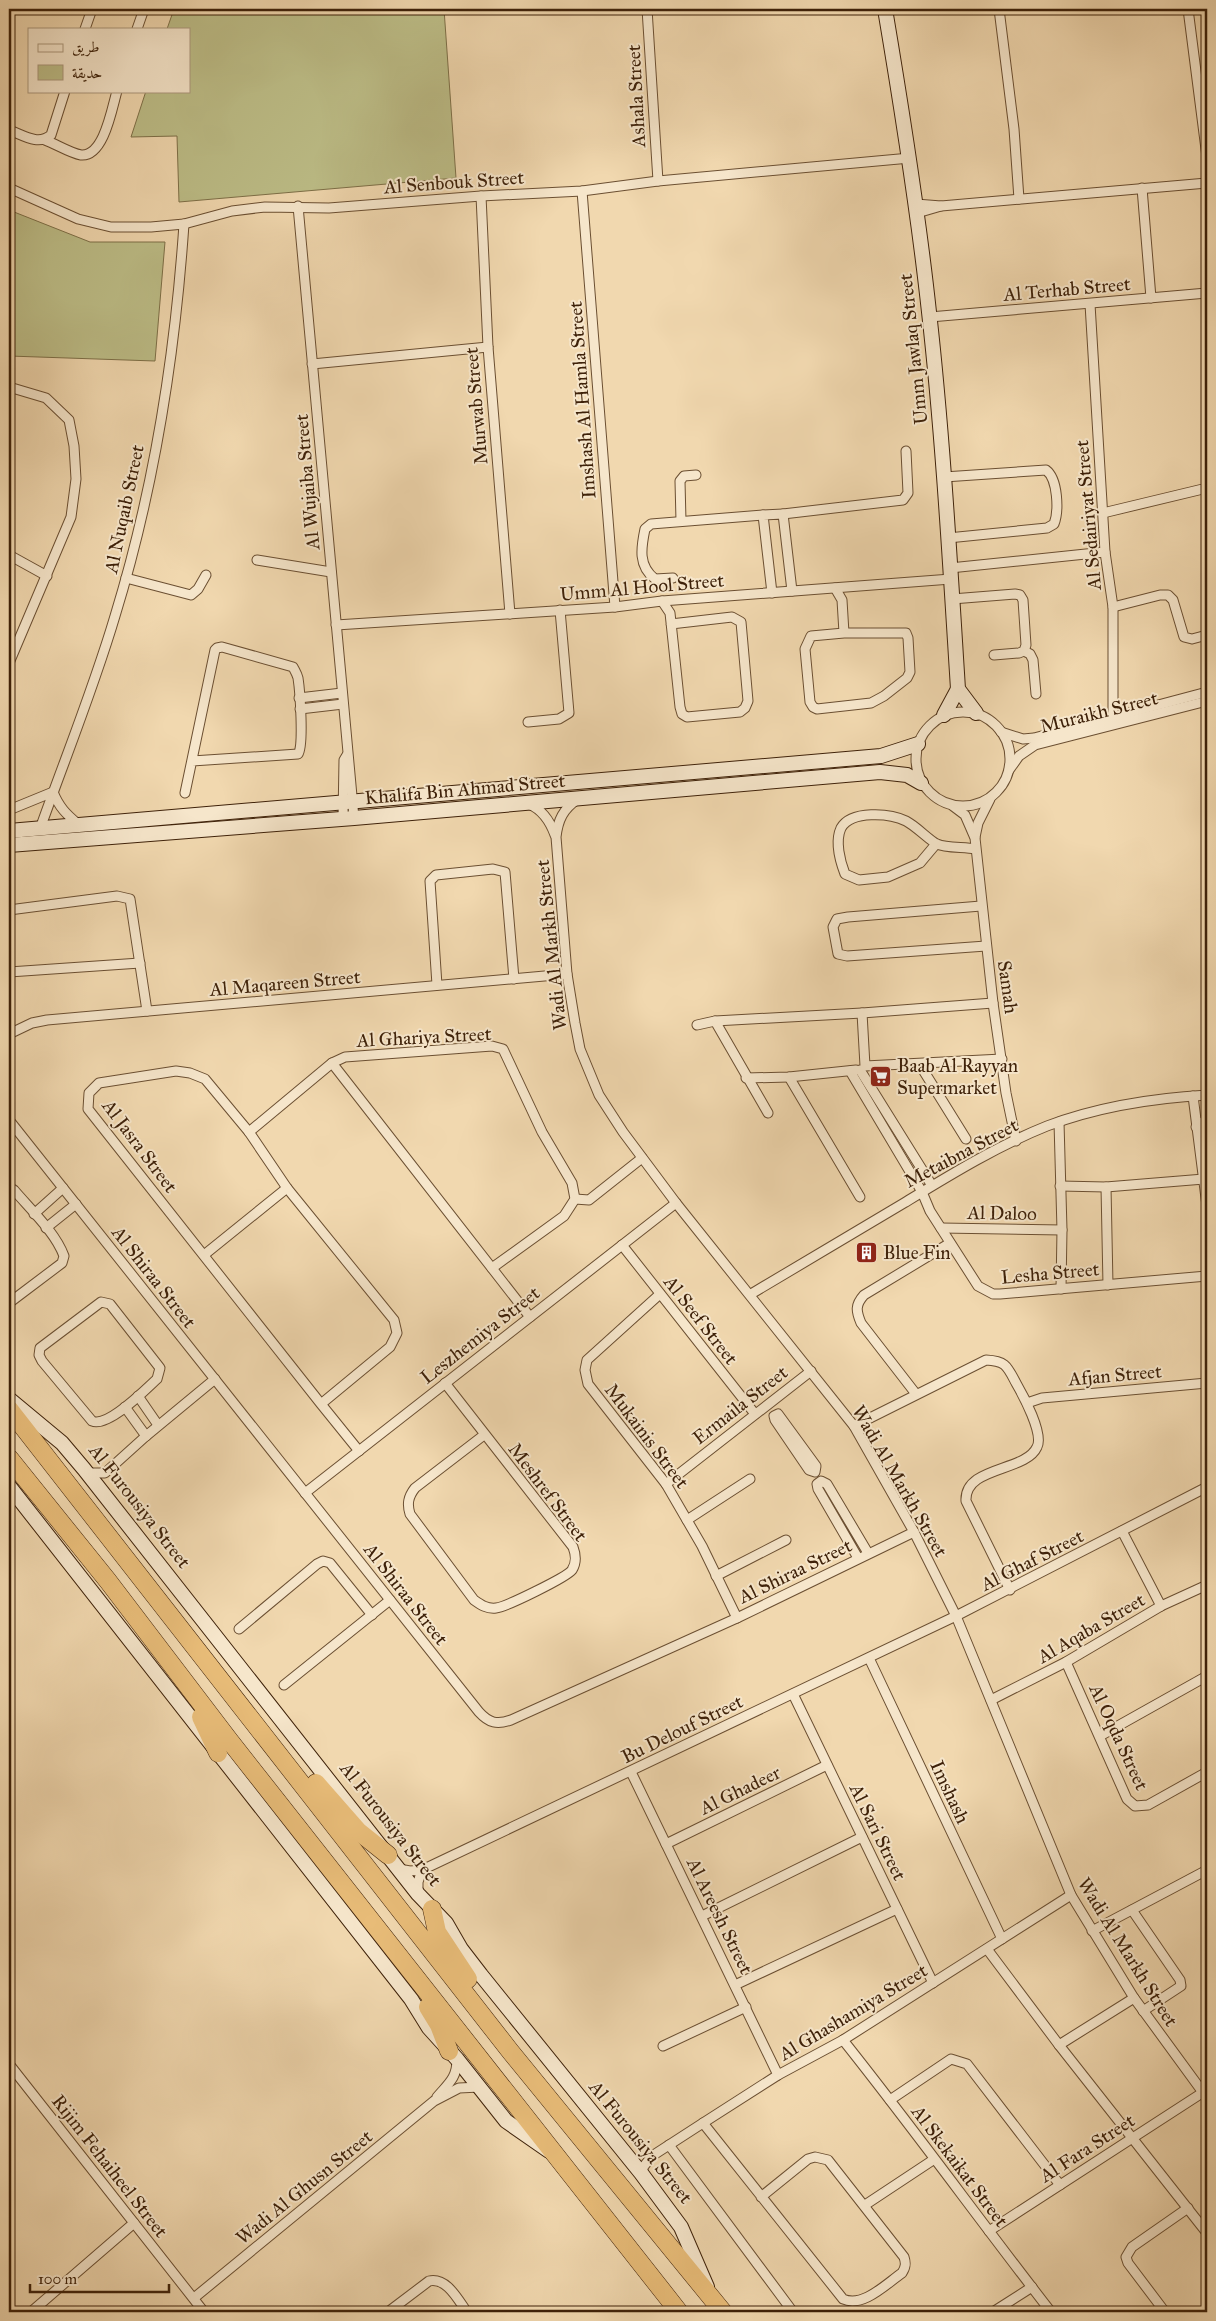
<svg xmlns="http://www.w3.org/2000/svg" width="1216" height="2321" viewBox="0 0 1216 2321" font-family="'IM FELL Great Primer',Amiri,serif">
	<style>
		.green { fill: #bdbe88; stroke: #7e7048 }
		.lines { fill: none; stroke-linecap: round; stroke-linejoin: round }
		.street-casing { stroke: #6b4f32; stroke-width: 11 }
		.secondary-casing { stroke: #3e2109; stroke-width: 16 }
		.highway-casing { stroke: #3e2109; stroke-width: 19 }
		.street { stroke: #f6e6cb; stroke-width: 9 }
		.secondary { stroke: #f6e6cb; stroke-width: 14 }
		.highway { stroke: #e8bc78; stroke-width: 18 }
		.labels { text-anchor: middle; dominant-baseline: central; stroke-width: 4; stroke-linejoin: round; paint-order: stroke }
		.street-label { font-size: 19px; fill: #3e2109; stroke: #f6e6cb }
		.poi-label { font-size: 19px; fill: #3e2109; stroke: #f6e6cb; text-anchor: start }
	</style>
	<rect width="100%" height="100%" fill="#f1d8af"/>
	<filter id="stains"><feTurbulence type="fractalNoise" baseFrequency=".004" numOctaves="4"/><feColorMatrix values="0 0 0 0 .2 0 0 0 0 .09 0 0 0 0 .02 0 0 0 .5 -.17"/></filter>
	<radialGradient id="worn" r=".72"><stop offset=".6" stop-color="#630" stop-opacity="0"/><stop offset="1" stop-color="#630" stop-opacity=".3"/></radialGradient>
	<!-- green -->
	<g class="green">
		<polygon points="174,9 444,9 456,178 179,202 177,136 131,137 146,91 189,91 189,29 167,29"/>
		<polygon points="9,210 90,242 165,242 155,361 9,356"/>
	</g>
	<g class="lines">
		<defs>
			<g id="street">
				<polyline points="647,9 658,181"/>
				<polyline points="999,9 1014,129 1019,199"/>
				<polyline points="1188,9 1207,157"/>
				<polyline points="85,29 92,9"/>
				<polyline points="137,29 144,9"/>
				<path d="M9,130C23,135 38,146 51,135L65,91"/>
				<path d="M45,140C56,144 70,153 81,155C104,157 112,108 117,91"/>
				<polyline points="9,188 78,219 111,227 151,227 184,224 232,211 265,207 329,208 481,196 582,191 658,181 910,158"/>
				<polyline points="1142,188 1151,298"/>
				<polyline points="582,191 615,607"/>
				<polyline points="481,196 488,347 510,614"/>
				<polyline points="916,204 941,206 1207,183"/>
				<polyline points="298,206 354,818"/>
				<polyline points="917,213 941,206"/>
				<polyline points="1090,304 1105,552 1113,607 1113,724"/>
				<polyline points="930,317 1207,293"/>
				<polyline points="312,364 488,347"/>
				<polyline points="9,387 46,398 69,420 74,446 76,479 71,517 9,663"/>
				<path d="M944,477L1046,470C1058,479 1059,511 1054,524L1047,528L948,538"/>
				<polyline points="1103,513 1207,488"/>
				<polyline points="783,514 903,500 908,493 906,451"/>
				<polyline points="681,521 680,481 684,476 696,475"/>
				<polyline points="9,555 47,576"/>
				<polyline points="257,560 331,572"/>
				<polyline points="950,568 1105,552"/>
				<polyline points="126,578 191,595 198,589 206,575"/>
				<path d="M673,578L655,579C638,566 641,548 645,529L651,524L763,515"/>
				<polyline points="835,588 842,600 844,633 811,636 805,649 810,702 813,707 817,709 871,703 884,696 907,678 910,672 908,638 906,633 844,633"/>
				<polyline points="772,593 763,515 783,514 792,591"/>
				<polyline points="952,599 1015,594 1020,595 1023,600 1026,645 1024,651 1019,653 994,655"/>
				<polyline points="662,601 670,613 680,707 682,714 687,717 740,712 745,708 748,701 741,622 732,617 671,624"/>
				<polyline points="1113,607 1160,595 1168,595 1173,600 1184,637 1192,639 1207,635"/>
				<polyline points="336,625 615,607 662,601 951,579"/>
				<polyline points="1024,651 1030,654 1033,660 1036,694"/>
				<polyline points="299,698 342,693"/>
				<polyline points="300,709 343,704"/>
				<circle cx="963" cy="759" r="47"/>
				<polyline points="528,722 559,719 569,713 560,610"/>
				<polyline points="1001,732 1023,739 1034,738 1207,692"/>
				<polyline points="1009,770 1019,756 1035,745 1207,701"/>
				<path d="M53,792C59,807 66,814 78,824"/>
				<path d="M185,793L215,650L217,648L222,647L293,667C295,671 297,674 298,678C300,691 304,746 298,754L192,761"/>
				<path d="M578,799C563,809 558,820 556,837L567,974L575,1023L580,1049L599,1095L623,1132L676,1203L854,1426L914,1532L956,1616L1071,1895L1134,1998L1207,2098"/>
				<path d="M529,804C543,810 550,821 555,835"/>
				<polyline points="953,806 965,815 975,838 993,1003 1006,1093 1016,1141"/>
				<polyline points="9,810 53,792"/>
				<polyline points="343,818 344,760 347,755"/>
				<path d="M41,826C66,756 94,687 115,616C154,489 175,356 184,224"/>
				<polyline points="975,837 978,823 990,799"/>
				<path d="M936,844L920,863L888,877L859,880L845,874C840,861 835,841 841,828C851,810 890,813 906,821C916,826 930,841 937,844C945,848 965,847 975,849"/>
				<polyline points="981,906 848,917 837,919 833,927 838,954 847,956 986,946"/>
				<polyline points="9,910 117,896 130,899 147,1011"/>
				<polyline points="9,972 140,963"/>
				<polyline points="437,985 430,881 436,875 493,869 505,872 514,979"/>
				<polyline points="862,1013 865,1066 1002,1059"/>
				<polyline points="715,1021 768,1113"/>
				<polyline points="697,1025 715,1021 862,1013 993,1003"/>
				<polyline points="9,1034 32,1023 47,1020 567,974"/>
				<polyline points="332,1063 530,1317"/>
				<polyline points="920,1065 966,1139"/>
				<polyline points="860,1070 931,1184"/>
				<polyline points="850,1071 922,1192 930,1211 978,1286 993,1294 1000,1294 1207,1276"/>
				<polyline points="789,1077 860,1197"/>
				<polyline points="746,1078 789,1077 856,1070"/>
				<polyline points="1193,1096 1207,1206"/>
				<path d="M9,1120L479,1712C489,1723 497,1725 511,1720L737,1618L914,1532"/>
				<polyline points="1059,1122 1062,1230 1061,1289"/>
				<polyline points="1196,1127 1207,1119"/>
				<polyline points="249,1132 332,1063 345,1057 492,1046 503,1049 542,1132 572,1183 575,1199 564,1216 492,1268"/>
				<polyline points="1060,1186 1106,1187 1204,1179"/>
				<path d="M9,1187L14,1190C31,1210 55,1232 64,1256L62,1263L9,1303"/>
				<polyline points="1106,1187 1108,1285"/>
				<polyline points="575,1199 589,1200 642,1158"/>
				<polyline points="34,1214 63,1188"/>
				<polyline points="46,1228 76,1204"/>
				<polyline points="941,1228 1062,1230"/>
				<polyline points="622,1245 755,1414"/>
				<polyline points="204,1255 287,1188"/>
				<polyline points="660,1294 587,1360 585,1370 588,1384 666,1484 702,1546 737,1618"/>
				<path d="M751,1294C802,1264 853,1233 904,1203C950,1175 997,1146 1047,1126C1097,1107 1155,1098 1207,1095"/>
				<path d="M101,1302L110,1304L160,1368L157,1379C145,1390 108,1428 92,1421L42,1361L39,1355L40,1348Z"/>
				<path d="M445,1383L573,1547C576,1555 577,1562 572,1570C567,1577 506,1607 496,1608C487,1609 481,1605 474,1600L410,1514C407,1504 408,1497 415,1488L484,1435"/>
				<path d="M916,1394L861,1323C856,1311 855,1305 864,1295L950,1243"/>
				<polyline points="138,1396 158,1425"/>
				<polyline points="1027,1403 1042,1398 1207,1383"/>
				<polyline points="321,1404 390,1347 397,1333 394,1320 287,1188 249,1132 205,1079 190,1073 176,1071 99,1083 89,1093 88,1109 321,1404 359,1451"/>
				<polyline points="125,1407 146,1436"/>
				<polygon points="778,1414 816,1466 815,1472 809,1470 775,1420 774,1416"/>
				<path d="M854,1426L986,1360C1006,1361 1007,1366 1016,1383C1023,1395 1044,1434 1037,1447C1026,1472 964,1466 966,1501L1010,1590"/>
				<polyline points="87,1473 105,1473 146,1436 215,1379"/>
				<polyline points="666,1484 811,1371"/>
				<polyline points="305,1493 676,1203"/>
				<polyline points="687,1520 750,1479"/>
				<polyline points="1122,1531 1161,1606"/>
				<polyline points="858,1558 818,1489 817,1484 821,1481 827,1484 868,1553"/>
				<polyline points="716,1576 786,1540"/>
				<polyline points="239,1629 317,1564 323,1561 330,1563 372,1615"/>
				<polyline points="869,1658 1002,1939"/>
				<polyline points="1066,1662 1127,1799 1135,1806 1148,1805 1207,1772"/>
				<polyline points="284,1685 390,1600"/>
				<polyline points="793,1694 933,1983"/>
				<polyline points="991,1700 1066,1662 1161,1606 1207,1585"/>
				<polyline points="1100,1736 1207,1676"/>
				<polyline points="631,1772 778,2075"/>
				<polyline points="666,1844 827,1765"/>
				<polyline points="399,1869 410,1871 422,1870 956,1616 1207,1487"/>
				<polyline points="418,1894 418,1882 422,1870"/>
				<polyline points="1132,1910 1180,1980 1181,1986 1143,2011"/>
				<polyline points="702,1916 862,1837"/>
				<polyline points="1092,1931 1207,1870"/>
				<polyline points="987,1949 1059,2045 1207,2233"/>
				<polyline points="735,1985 897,1909"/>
				<path d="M843,2040C914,2129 981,2222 1051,2312"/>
				<polyline points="1059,2045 1134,1998"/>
				<polyline points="663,2046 746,2007"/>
				<polyline points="9,2064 204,2312"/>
				<path d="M437,2097C448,2084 457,2078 457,2060"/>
				<polyline points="890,2100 951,2059 967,2064 1060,2185"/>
				<path d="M703,2123L843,2299C863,2308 886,2284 902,2273C906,2267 906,2263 904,2257L828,2160L815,2157L808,2159L761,2197"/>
				<polyline points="669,2145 793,2312"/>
				<polyline points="641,2173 644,2166 652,2156 703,2123 778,2075 843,2040 1071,1895"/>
				<polyline points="865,2205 933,2160"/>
				<polyline points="989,2231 1202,2093"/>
				<polyline points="194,2298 434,2101 459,2088 480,2087"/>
				<polyline points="31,2312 134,2223"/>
				<path d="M388,2312L429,2281C447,2277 458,2300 467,2312"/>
				<polyline points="993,2312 1032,2287"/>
				<polyline points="1165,2312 1128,2263 1126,2257 1132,2247 1188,2208"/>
			</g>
			<g id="secondary">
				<path d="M885,9C902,110 918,210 929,312C943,437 950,563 958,689L976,713"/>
				<polyline points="944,715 958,689"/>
				<polyline points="9,831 881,756 918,744"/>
				<polyline points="9,845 354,818 880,772 907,775 921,783"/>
				<polyline points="9,1399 62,1443 84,1469 418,1894 446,1923 461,1949 481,1975 641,2173 681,2227 707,2287"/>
				<polyline points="9,1486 411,1999 429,2028 457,2059 506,2121 549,2151"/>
			</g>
			<g id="highway">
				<polyline points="9,1409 510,2051 723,2312"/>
				<polyline points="9,1458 108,1581 229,1740 679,2312"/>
				<polyline points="201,1717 218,1753"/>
				<polyline points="316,1783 358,1831 388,1855"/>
				<polyline points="432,1909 437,1932 468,1979"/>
				<polyline points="428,2007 439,2025 449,2051"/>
			</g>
		</defs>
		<!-- street casing -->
		<use href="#street" class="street-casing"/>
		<!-- secondary casing -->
		<use href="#secondary" class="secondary-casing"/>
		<!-- highway casing -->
		<use href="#highway" class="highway-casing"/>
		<!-- street -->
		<use href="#street" class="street"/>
		<!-- secondary -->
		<use href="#secondary" class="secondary"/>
		<!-- highway -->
		<use href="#highway" class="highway"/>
	</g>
	<!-- icons -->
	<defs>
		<symbol id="supermarket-square" viewBox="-11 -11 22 22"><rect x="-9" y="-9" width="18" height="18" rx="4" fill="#8f2418" stroke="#f6e6cb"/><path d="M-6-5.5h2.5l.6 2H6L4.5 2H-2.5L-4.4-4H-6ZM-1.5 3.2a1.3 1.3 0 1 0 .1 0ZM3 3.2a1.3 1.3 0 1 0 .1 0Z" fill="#fff"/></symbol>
		<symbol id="building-square" viewBox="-11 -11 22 22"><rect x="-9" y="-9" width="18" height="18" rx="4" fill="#8f2418" stroke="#f6e6cb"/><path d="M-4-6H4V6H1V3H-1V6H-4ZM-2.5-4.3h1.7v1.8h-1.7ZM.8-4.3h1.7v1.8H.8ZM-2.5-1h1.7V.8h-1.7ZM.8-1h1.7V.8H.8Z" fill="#fff"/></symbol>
	</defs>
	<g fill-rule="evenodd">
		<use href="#supermarket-square" x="868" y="1064" width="25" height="25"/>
		<use href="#building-square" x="854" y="1240" width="25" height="25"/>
	</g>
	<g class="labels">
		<!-- street labels -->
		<g class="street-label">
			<text transform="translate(636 96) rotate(-93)">Ashala Street</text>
			<text transform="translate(454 182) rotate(-4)">Al Senbouk Street</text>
			<text transform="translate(1067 289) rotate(-5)">Al Terhab Street</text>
			<text transform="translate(913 349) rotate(-96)">Umm Jawlaq Street</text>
			<text transform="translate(582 400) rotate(-94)">Imshash Al Hamla Street</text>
			<text transform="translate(476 406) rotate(-95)">Murwab Street</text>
			<text transform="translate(307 482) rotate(-95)">Al Wujaiba Street</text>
			<text transform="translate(124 509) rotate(-78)">Al Nuqaib Street</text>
			<text transform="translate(1088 515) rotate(-95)">Al Sedairiyat Street</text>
			<text transform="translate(642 587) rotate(-5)">Umm Al Hool Street</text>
			<text transform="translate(1099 712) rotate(-14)">Muraikh Street</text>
			<text transform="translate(465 789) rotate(-5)">Khalifa Bin Ahmad Street</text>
			<text transform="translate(551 945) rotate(-96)">Wadi Al Markh Street</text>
			<text transform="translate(285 983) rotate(-5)">Al Maqareen Street</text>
			<text transform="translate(1008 987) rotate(82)">Samah</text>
			<text transform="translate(424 1037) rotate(-3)">Al Ghariya Street</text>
			<text transform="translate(140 1146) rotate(53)">Al Jasra Street</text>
			<text transform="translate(961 1153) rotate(-28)">Metaibna Street</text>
			<text transform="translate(1002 1213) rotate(1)">Al Daloo</text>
			<text transform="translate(1050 1273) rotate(-5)">Lesha Street</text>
			<text transform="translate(154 1277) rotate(52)">Al Shiraa Street</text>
			<text transform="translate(701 1320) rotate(52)">Al Seef Street</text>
			<text transform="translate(480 1335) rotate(-38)">Leszhemiya Street</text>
			<text transform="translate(1115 1375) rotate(-5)">Afjan Street</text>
			<text transform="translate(740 1405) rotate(-38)">Ermaila Street</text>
			<text transform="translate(647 1436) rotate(53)">Mukainis Street</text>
			<text transform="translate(900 1481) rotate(60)">Wadi Al Markh Street</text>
			<text transform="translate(548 1492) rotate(53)">Meshref Street</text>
			<text transform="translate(140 1506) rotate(52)">Al Furousiya Street</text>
			<text transform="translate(1032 1560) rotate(-27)">Al Ghaf Street</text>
			<text transform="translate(795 1571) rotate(-26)">Al Shiraa Street</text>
			<text transform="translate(406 1594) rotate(52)">Al Shiraa Street</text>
			<text transform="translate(1091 1628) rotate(-30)">Al Aqaba Street</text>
			<text transform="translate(682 1729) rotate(-26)">Bu Delouf Street</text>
			<text transform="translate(1119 1737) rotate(65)">Al Oqda Street</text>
			<text transform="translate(740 1790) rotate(-26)">Al Ghadeer</text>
			<text transform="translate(950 1792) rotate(65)">Imshash</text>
			<text transform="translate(391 1824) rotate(52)">Al Furousiya Street</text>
			<text transform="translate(878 1832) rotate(64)">Al Sari Street</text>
			<text transform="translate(720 1916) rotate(64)">Al Areesh Street</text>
			<text transform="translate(1128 1952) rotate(58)">Wadi Al Markh Street</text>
			<text transform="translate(853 2012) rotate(-31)">Al Ghashamiya Street</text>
			<text transform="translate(641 2142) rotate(51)">Al Furousiya Street</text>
			<text transform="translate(1087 2148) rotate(-33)">Al Fara Street</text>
			<text transform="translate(110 2166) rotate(52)">Rijim Fehaiheel Street</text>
			<text transform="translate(960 2166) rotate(53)">Al Skekaikat Street</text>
			<text transform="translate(304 2187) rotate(-39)">Wadi Al Ghusn Street</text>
		</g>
		<!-- poi labels -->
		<g class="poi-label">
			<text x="897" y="1065">Baab Al Rayyan<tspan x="897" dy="22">Supermarket</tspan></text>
			<text x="883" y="1252">Blue Fin</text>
		</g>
	</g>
	<!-- margin -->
	<rect width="1216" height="2321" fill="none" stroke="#f1d8af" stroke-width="30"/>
	<rect x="10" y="10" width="1196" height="2301" fill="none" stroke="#3e2109" stroke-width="2.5"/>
	<rect x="15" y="15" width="1186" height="2291" fill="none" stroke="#3e2109"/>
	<!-- legend -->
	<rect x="28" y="28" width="162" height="65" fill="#f6e6cb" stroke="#ac977d"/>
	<rect x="38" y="44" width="25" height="8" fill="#f6e6cb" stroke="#ac977d"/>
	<text x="72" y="52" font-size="15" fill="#3e2109">طريق</text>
	<rect x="38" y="65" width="25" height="15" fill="#bdbe88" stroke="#ac977d"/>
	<text x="72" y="78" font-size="15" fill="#3e2109">حديقة</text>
	<!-- scale -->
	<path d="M30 2284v8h139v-8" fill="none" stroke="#3e2109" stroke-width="2.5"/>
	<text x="38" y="2284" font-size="15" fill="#3e2109" stroke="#f6e6cb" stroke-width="4" paint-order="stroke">100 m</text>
	<rect width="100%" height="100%" filter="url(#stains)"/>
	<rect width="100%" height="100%" fill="url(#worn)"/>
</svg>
